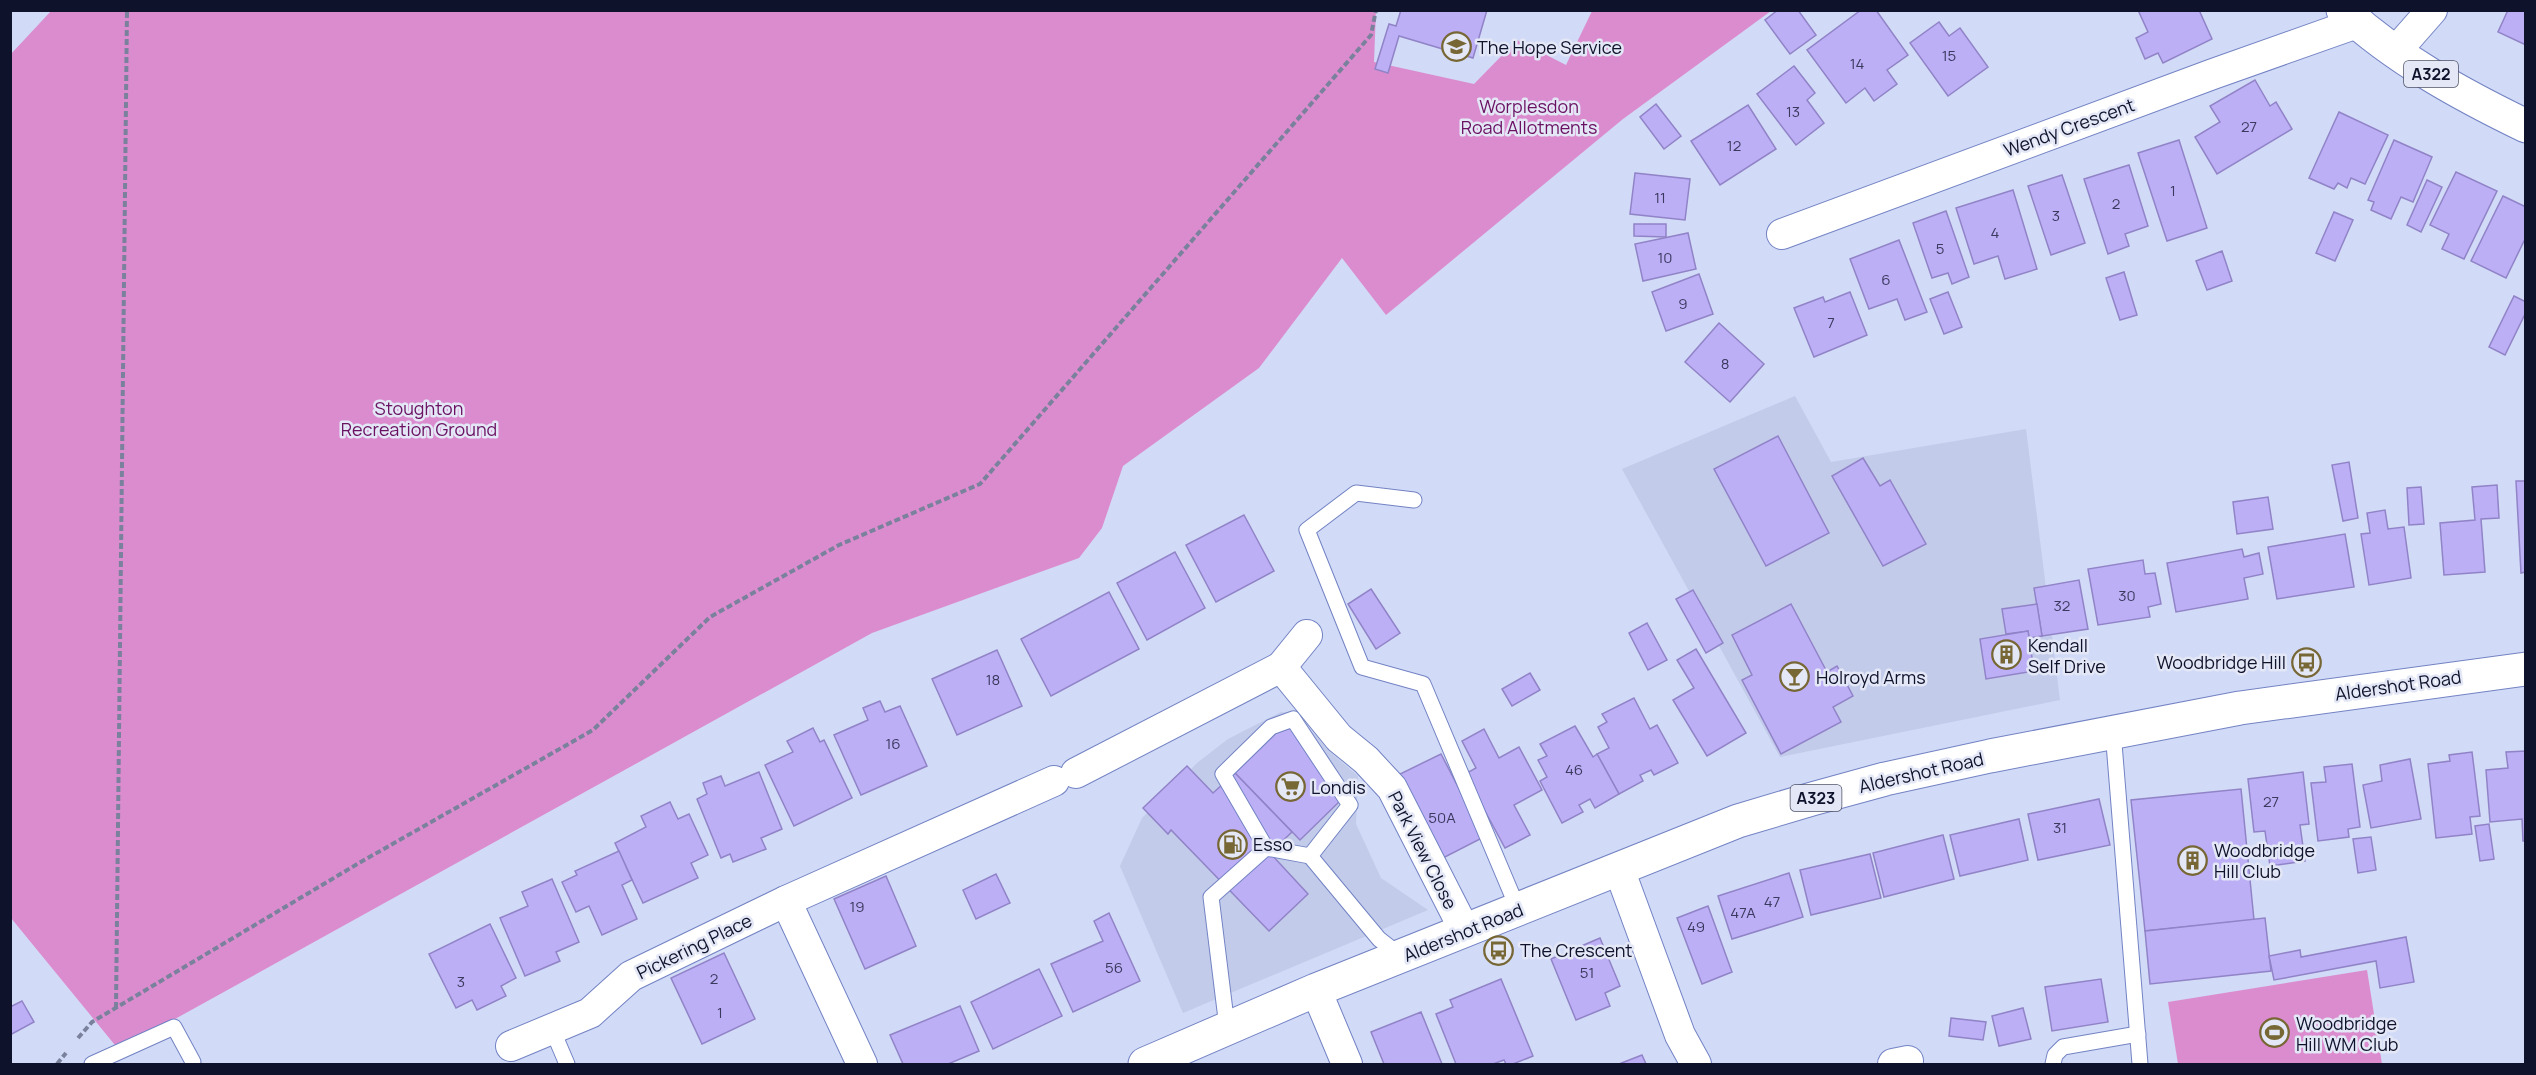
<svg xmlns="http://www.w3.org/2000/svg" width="2536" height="1075" viewBox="0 0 2536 1075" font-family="Manrope,sans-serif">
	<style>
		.built { fill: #c2cbea }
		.green { fill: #db8cce }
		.building { fill: #bdaff6; stroke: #9183c7; stroke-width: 1.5 }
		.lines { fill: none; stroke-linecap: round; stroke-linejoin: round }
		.service-casing { stroke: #7383c4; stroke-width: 17 }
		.minor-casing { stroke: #7383c4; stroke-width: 32 }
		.primary-casing { stroke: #7383c4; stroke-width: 35 }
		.path { stroke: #7a819c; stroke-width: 4; stroke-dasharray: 6 3; stroke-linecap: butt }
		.service { stroke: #fff; stroke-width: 15 }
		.minor { stroke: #fff; stroke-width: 30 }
		.primary { stroke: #fff; stroke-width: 33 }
		.labels { text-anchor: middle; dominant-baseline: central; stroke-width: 5; stroke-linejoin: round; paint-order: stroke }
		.number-label { font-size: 15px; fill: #3a395e }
		.shield { fill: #e3e7f6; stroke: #4e5268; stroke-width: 1.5 }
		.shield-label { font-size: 16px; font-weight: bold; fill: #0e122b }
		.poi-label { font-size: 18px; fill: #0e122b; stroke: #e3e7f6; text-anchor: start }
		.park-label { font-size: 18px; fill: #6b1162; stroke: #e3e7f6 }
		.street-label { font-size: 18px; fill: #0e122b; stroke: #e3e7f6 }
	</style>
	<rect width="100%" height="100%" fill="#d1daf6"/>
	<!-- built -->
	<g class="built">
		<polygon points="1795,396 1831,462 2026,429 2060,700 1780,757 1622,469"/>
		<polygon points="1281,712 1296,713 1330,752 1358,776 1356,824 1381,878 1428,910 1183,1013 1120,866 1142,818 1197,763 1228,739"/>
	</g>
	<!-- green -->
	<g class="green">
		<polygon points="52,10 1376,10 1374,62 1474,84 1517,40 1566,65 1592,11 1771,11 1623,119 1386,315 1342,258 1259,368 1123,466 1102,528 1079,558 872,633 119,1050 11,918 10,55"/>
		<polygon points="2367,970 2382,1064 2178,1064 2168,1002"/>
	</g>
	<!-- building -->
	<g class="building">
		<polygon points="1401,10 1487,10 1473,58 1399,36 1388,73 1375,69 1389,24 1396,26"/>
		<polygon points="1778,10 1798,10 1816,35 1790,54 1765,20"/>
		<polygon points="1861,10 1876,10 1908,55 1887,70 1897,84 1874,101 1865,88 1846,103 1807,50"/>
		<polygon points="2138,10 2199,10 2212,39 2163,63 2158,53 2145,59 2136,38 2148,32"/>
		<polygon points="2508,10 2526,10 2526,45 2498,32"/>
		<polygon points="1939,22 1949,36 1960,28 1988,67 1948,96 1910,43"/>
		<polygon points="1794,66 1815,93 1807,100 1824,123 1796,145 1757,94"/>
		<polygon points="2255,80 2270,106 2276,102 2292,129 2217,174 2195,137 2220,122 2210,106"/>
		<polygon points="1656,104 1681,136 1664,149 1640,117"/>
		<polygon points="1748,105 1776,149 1720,185 1691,141"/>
		<polygon points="2339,112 2388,135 2365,184 2351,178 2347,188 2338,183 2334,189 2309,178"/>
		<polygon points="2179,140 2207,228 2167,241 2138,153"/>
		<polygon points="2394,140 2432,157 2413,202 2401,197 2391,219 2371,210 2374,202 2368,200"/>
		<polygon points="2129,165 2148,226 2125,234 2129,246 2108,254 2084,179"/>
		<polygon points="2456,172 2497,191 2464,259 2442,249 2449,234 2430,225"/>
		<polygon points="1635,173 1690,179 1685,220 1630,214"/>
		<polygon points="2062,175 2085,243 2051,255 2028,186"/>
		<polygon points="2427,180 2442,187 2421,232 2407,225"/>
		<polygon points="2013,190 2037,269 2005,279 1998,256 1974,264 1956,208"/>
		<polygon points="2503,196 2526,207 2526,237 2506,278 2471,261"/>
		<polygon points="1946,211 1969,277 1952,284 1948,273 1932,278 1913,223"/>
		<polygon points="2334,212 2353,220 2335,261 2316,253"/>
		<polygon points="1634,224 1666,224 1666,237 1634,236"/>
		<polygon points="1688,233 1696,269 1643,281 1635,244"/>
		<polygon points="1899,240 1927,312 1905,320 1897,299 1869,309 1850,259"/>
		<polygon points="2222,251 2232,281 2207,290 2196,261"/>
		<polygon points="2124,272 2137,315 2120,320 2106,278"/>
		<polygon points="1699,274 1713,314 1666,331 1652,292"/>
		<polygon points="1850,292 1867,335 1814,357 1794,308 1823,297 1825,302"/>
		<polygon points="1948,292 1962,327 1944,334 1930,299"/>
		<polygon points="2514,296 2526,302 2526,312 2505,355 2489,347"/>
		<polygon points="1719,323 1764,364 1730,402 1685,362"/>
		<polygon points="1778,436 1829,533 1766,566 1714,469"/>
		<polygon points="1863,458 1880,486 1890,480 1926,544 1883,566 1832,476"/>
		<polygon points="2349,462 2358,518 2343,521 2332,465"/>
		<polygon points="2516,481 2526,481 2526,572 2521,573"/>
		<polygon points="2497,485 2499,518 2481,519 2485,572 2444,575 2440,523 2475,520 2472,487"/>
		<polygon points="2421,487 2424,524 2409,525 2407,488"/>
		<polygon points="2268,497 2273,529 2237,534 2233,502"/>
		<polygon points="2385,510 2388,529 2404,527 2411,578 2369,585 2361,534 2370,533 2367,513"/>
		<polygon points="1244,515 1274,571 1216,602 1186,545"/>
		<polygon points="2345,534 2354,587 2277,599 2268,547"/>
		<polygon points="2242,549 2244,557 2259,553 2263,574 2244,578 2248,599 2176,612 2167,563"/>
		<polygon points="1175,552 1205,608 1147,640 1117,583"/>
		<polygon points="2143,560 2145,574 2155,573 2161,604 2148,607 2150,617 2098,625 2088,569"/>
		<polygon points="2079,580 2088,629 2042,636 2034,588"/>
		<polygon points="1371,589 1400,633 1376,649 1348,604"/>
		<polygon points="1693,590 1723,643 1706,653 1676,599"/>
		<polygon points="1109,592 1139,649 1051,696 1021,639"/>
		<polygon points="1791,604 1827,672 1837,666 1853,696 1833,707 1841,722 1781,754 1742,680 1752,675 1732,635"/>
		<polygon points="2037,604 2042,636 2029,638 2028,631 2006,634 2002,609"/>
		<polygon points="1647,623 1667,660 1648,670 1629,633"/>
		<polygon points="2028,631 2034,671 1986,679 1980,639"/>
		<polygon points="1696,649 1746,733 1707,756 1673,700 1694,688 1677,660"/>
		<polygon points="997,650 1022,706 957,735 932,679"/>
		<polygon points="1530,673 1540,690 1512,706 1502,689"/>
		<polygon points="1634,698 1650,729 1657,725 1678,763 1654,775 1651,770 1640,775 1643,781 1619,794 1597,754 1609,748 1598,727 1607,722 1602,714"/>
		<polygon points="880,701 885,712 900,706 927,766 861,795 834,735 868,720 863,708"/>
		<polygon points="1575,726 1593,757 1597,754 1619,794 1595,808 1590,799 1579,805 1583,812 1562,823 1540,781 1547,777 1538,760 1547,756 1540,744"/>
		<polygon points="1293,727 1341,800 1300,840 1235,773 1276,733"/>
		<polygon points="813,728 820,742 824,740 852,798 794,826 765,765 793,752 787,741"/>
		<polygon points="1484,729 1499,758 1519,747 1542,790 1514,805 1530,835 1505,848 1465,774 1476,768 1462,741"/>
		<polygon points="2526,751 2526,841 2523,841 2522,819 2490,822 2486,770 2508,768 2506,752"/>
		<polygon points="2472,752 2480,816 2470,817 2472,834 2436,838 2428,764 2450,761 2449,755"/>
		<polygon points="1441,754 1484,837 1441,859 1398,775"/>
		<polygon points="2410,759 2421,819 2371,828 2363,785 2382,781 2380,765"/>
		<polygon points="2352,764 2360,827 2348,829 2349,837 2318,841 2311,783 2326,782 2324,767"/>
		<polygon points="1187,766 1213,793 1235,773 1292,832 1270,853 1308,894 1269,931 1171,830 1168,834 1143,808"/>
		<polygon points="759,772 782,829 761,838 766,849 733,862 730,854 721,858 697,799 707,794 703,783 721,776 725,786"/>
		<polygon points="2303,772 2309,824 2300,825 2305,861 2270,866 2265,831 2254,832 2248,779"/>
		<polygon points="2241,789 2254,920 2145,931 2131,800"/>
		<polygon points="2099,799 2110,845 2038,860 2028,814"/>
		<polygon points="670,802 678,819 689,814 708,855 691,863 698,878 643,903 615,843 646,827 641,816"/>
		<polygon points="2019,819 2028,860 1960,876 1950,835"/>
		<polygon points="2489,824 2494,859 2480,861 2475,826"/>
		<polygon points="1943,835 1954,879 1884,897 1873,853"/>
		<polygon points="2371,837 2376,870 2358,873 2353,839"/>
		<polygon points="619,851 632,880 622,885 637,919 602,935 589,906 576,912 562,882 577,875 575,871"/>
		<polygon points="1870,854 1881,898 1811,915 1800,870"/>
		<polygon points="1789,873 1803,917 1732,939 1718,896"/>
		<polygon points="996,874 1010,903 976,919 963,890"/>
		<polygon points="886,876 916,946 865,969 834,899"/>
		<polygon points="552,879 579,942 556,952 560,961 525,976 500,918 528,906 522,892"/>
		<polygon points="1708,906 1732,972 1702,984 1677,918"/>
		<polygon points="1109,913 1140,981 1073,1012 1051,964 1103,941 1094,921"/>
		<polygon points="2265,918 2271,971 2150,984 2145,931"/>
		<polygon points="490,924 516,978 501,986 506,996 477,1010 472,1000 456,1008 429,954"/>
		<polygon points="2406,937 2414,982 2380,988 2376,961 2274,980 2269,956 2300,950 2301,957"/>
		<polygon points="1600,938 1620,986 1605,993 1610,1006 1576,1020 1551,959"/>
		<polygon points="724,953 755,1019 702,1044 671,978"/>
		<polygon points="1039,969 1062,1016 993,1049 971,1002"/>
		<polygon points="1501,979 1533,1056 1513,1064 1506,1064 1504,1060 1493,1064 1456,1064 1436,1014 1453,1007 1450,1000"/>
		<polygon points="2101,979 2108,1022 2052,1031 2045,987"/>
		<polygon points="22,1001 34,1022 10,1035 10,1007"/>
		<polygon points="960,1006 979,1051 948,1064 903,1064 890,1035"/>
		<polygon points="2023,1008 2031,1039 1999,1046 1992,1016"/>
		<polygon points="1421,1012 1442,1064 1384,1064 1371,1032"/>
		<polygon points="1951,1018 1986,1022 1983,1040 1949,1036"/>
		<polygon points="1642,1055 1646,1064 1619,1064"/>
	</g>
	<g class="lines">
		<defs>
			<g id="service">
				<polyline points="1414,500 1356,493 1307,530 1362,667 1423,684 1518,909"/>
				<polyline points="2113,731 2140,1064"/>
				<polyline points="1266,848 1223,774 1271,727 1293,719 1350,805 1310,856"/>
				<polyline points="1227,1027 1211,897 1266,848 1310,856 1379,939 1402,957"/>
				<polyline points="552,1029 567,1064"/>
				<polyline points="92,1064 174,1027 193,1062"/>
				<polyline points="2053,1064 2055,1055 2063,1047 2138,1034"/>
			</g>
			<g id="minor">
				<polyline points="2396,51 2432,10"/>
				<polyline points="1782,234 2213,74 2357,23"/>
				<polyline points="1281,667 1307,635"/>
				<polyline points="1076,773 1281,667 1339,738 1366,760 1392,788 1465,931"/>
				<polyline points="1619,869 1680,1035 1696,1064"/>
				<polyline points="786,901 862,1064"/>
				<polyline points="1316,990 1347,1064"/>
				<polyline points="511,1046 590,1013 631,976 786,901 1054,781"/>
				<polyline points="1893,1064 1908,1061"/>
			</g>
			<g id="primary">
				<path d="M2343,10C2396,59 2462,95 2526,126"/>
				<polyline points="1145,1064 1316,990 1738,821 1812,799 1885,779 1990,756 2240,708 2526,669"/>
			</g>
		</defs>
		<!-- service casing -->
		<use href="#service" class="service-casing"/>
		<!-- minor casing -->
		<use href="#minor" class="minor-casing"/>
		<!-- primary casing -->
		<use href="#primary" class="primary-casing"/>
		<!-- path -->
		<g class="path">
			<polyline points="116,1008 127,10"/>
			<polyline points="78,1038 92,1022 359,863 593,730 710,617 839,545 980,484 1371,35 1376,10"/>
			<polyline points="57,1064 66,1053"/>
		</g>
		<!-- service -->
		<use href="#service" class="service"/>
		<!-- minor -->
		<use href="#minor" class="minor"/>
		<!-- primary -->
		<use href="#primary" class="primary"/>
	</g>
	<!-- icons -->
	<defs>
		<symbol id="school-ring" viewBox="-11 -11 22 22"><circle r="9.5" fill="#e3e7f6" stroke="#776735" stroke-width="1.5"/><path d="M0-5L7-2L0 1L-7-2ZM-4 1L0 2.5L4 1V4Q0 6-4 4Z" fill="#776735"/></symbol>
		<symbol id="building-ring" viewBox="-11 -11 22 22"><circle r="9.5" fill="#e3e7f6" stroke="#776735" stroke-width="1.5"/><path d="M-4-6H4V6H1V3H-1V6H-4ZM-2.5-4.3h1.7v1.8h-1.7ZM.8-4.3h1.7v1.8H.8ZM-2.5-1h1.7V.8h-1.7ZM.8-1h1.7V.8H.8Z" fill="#776735"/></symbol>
		<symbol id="bus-ring" viewBox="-11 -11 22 22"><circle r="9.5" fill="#e3e7f6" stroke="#776735" stroke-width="1.5"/><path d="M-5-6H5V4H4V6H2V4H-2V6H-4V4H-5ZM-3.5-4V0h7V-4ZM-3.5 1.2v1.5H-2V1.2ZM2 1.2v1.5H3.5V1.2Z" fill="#776735"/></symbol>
		<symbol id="bar-ring" viewBox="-11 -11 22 22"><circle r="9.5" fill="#e3e7f6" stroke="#776735" stroke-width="1.5"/><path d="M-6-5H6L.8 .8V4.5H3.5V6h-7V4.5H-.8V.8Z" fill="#776735"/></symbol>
		<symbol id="supermarket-ring" viewBox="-11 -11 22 22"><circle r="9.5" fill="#e3e7f6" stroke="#776735" stroke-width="1.5"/><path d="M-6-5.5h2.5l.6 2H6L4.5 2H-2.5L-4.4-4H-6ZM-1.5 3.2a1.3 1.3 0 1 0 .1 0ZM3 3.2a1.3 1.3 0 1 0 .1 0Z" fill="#776735"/></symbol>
		<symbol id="fuel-ring" viewBox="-11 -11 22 22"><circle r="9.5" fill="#e3e7f6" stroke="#776735" stroke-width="1.5"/><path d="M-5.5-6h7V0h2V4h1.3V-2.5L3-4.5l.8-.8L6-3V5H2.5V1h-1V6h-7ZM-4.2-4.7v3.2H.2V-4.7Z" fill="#776735"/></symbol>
		<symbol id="stadium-ring" viewBox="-11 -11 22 22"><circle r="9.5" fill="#e3e7f6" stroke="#776735" stroke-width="1.5"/><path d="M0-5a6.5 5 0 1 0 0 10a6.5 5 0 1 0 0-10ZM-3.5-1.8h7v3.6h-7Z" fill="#776735"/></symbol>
	</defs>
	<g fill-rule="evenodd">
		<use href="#school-ring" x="1440" y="30" width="33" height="33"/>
		<use href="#building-ring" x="1990" y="638" width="33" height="33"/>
		<use href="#bus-ring" x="2290" y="646" width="33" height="33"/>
		<use href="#bar-ring" x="1778" y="660" width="33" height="33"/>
		<use href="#supermarket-ring" x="1274" y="770" width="33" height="33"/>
		<use href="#fuel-ring" x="1216" y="828" width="33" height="33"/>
		<use href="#building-ring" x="2176" y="844" width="33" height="33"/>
		<use href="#bus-ring" x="1482" y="934" width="33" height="33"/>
		<use href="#stadium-ring" x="2258" y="1016" width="33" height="33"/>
	</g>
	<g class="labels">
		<!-- number labels -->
		<g class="number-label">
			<text x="1949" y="55">15</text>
			<text x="1857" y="63">14</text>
			<text x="1793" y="111">13</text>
			<text x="2249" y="126">27</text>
			<text x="1734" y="145">12</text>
			<text x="2173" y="190">1</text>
			<text x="1660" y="197">11</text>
			<text x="2116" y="203">2</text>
			<text x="2056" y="215">3</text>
			<text x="1995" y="232">4</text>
			<text x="1940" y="248">5</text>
			<text x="1665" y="257">10</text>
			<text x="1886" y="279">6</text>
			<text x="1683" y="303">9</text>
			<text x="1831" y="322">7</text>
			<text x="1725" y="363">8</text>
			<text x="2127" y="595">30</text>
			<text x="2062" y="605">32</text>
			<text x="993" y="679">18</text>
			<text x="893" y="743">16</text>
			<text x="1574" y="769">46</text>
			<text x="2271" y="801">27</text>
			<text x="1442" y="817">50A</text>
			<text x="2060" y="827">31</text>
			<text x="1772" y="901">47</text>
			<text x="857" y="906">19</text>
			<text x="1743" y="912">47A</text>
			<text x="1696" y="926">49</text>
			<text x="1114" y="967">56</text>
			<text x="1587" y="972">51</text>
			<text x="714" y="978">2</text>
			<text x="461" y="981">3</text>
			<text x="720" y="1012">1</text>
		</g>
		<!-- shield labels -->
		<g class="shield">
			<rect x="2404" y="61" width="54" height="26" rx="4.5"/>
			<rect x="1790.5" y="785" width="51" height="26" rx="4.5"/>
		</g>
		<g class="shield-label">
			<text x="2431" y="74">A322</text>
			<text x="1816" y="798">A323</text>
		</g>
		<!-- poi labels -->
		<g class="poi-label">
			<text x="1477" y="47">The Hope Service</text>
			<text x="2028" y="645">Kendall<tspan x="2028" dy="21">Self Drive</tspan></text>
			<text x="2286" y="662" text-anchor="end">Woodbridge Hill</text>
			<text x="1816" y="677">Holroyd Arms</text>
			<text x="1311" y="787">Londis</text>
			<text x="1253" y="844">Esso</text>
			<text x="2214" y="850">Woodbridge<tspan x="2214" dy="21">Hill Club</tspan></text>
			<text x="1520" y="950">The Crescent</text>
			<text x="2296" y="1023">Woodbridge<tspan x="2296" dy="21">Hill WM Club</tspan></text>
		</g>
		<!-- park labels -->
		<g class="park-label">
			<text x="1529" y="106">Worplesdon<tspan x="1529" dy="21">Road Allotments</tspan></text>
			<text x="419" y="408">Stoughton<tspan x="419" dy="21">Recreation Ground</tspan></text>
		</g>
		<!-- street labels -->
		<g class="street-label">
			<text transform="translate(2069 127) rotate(-20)">Wendy Crescent</text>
			<text transform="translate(2398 685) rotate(-8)">Aldershot Road</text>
			<text transform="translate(1921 772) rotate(-13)">Aldershot Road</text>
			<text transform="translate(1423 850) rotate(63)">Park View Close</text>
			<text transform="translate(1463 932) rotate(-22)">Aldershot Road</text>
			<text transform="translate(694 946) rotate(-26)">Pickering Place</text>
		</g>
	</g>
	<!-- border -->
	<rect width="2536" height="1075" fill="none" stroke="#0e122b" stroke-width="24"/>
</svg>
